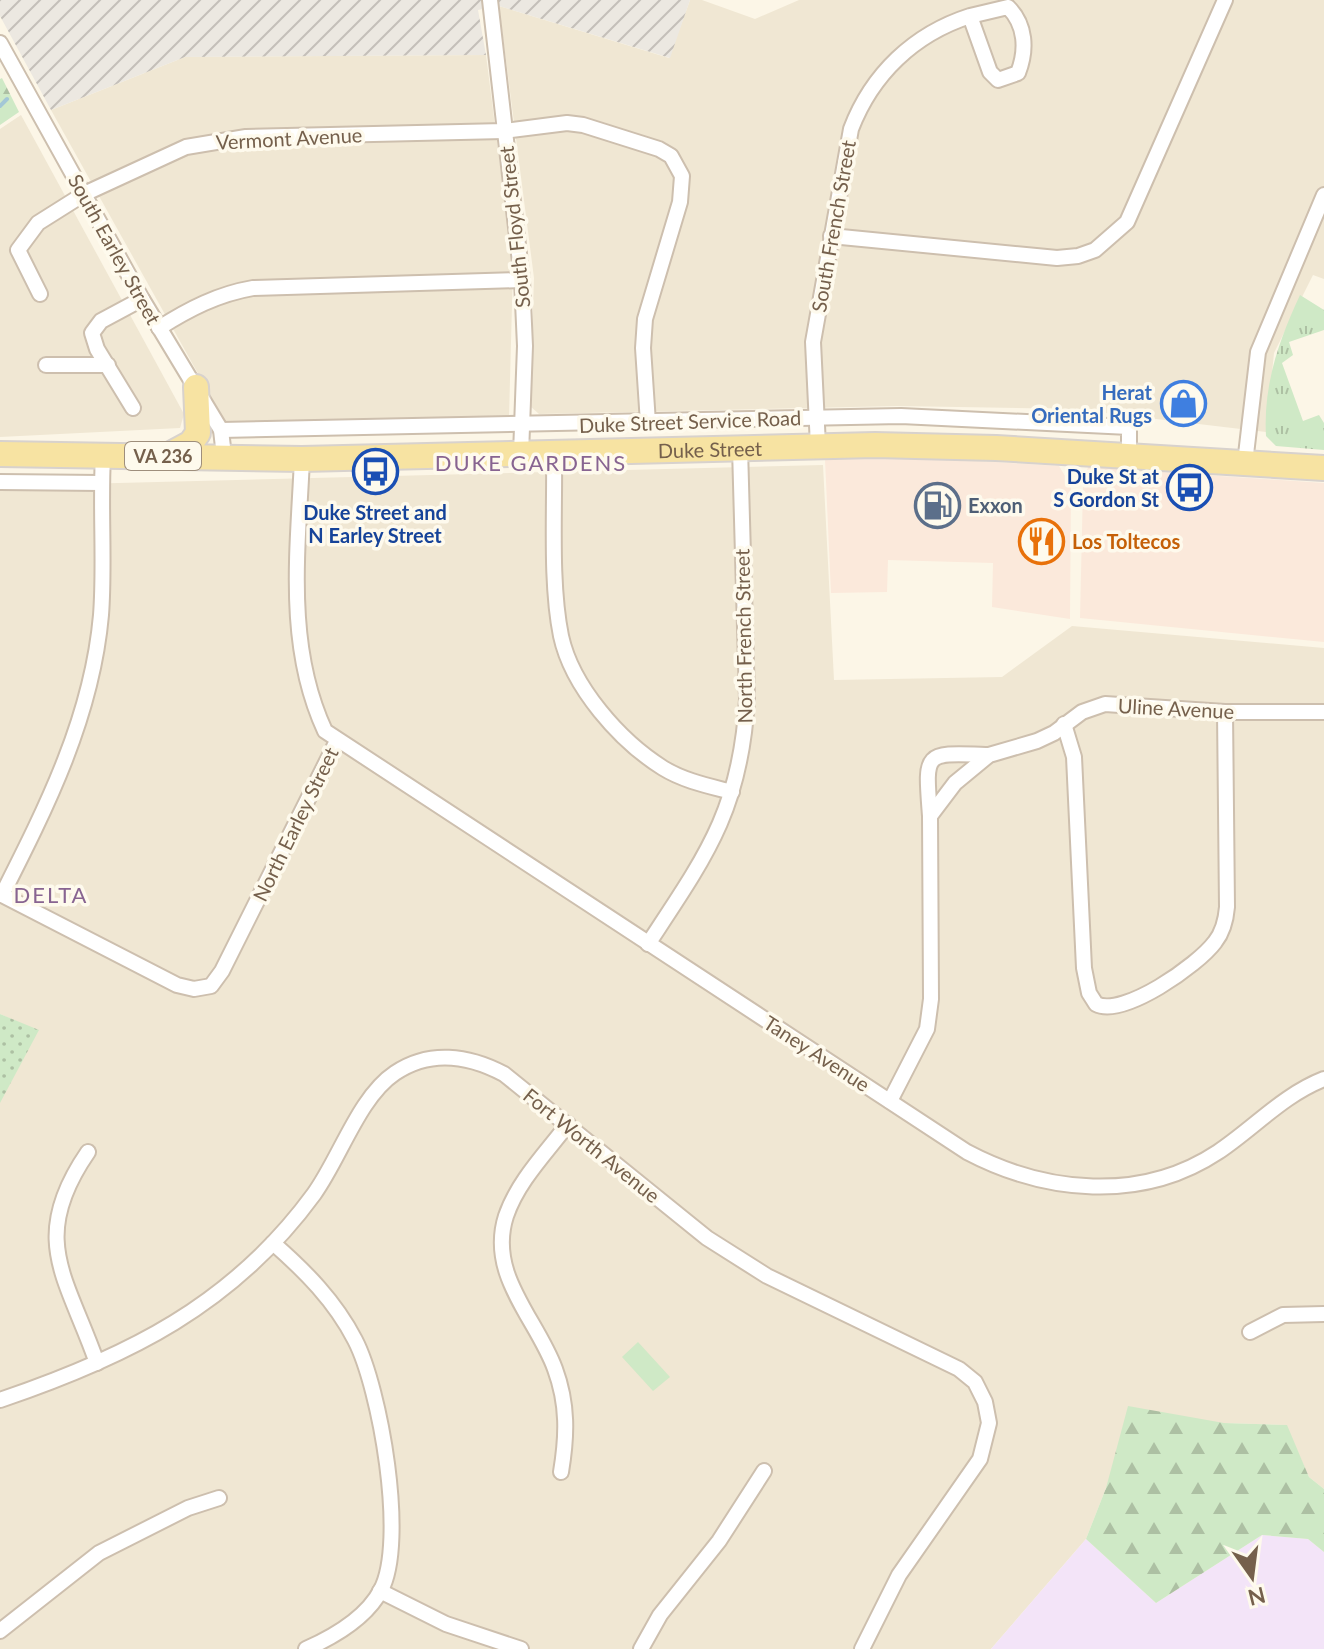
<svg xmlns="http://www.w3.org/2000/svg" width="1324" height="1649" viewBox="0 0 1324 1649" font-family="Lato,sans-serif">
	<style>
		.residential { fill: #f0e7d3 }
		.commercial { fill: #fbe9db }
		.industrial { fill: url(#industrial-furrows) }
		.education { fill: #f3e4f8 }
		.grass { fill: url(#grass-tufts) }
		.forest { fill: url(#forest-firs) }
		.park { fill: url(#park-dots) }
		.pitch { fill: #cfe9c6 }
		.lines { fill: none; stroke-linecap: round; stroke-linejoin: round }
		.stream { stroke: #a3c7d6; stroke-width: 4 }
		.minor-casing { stroke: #cdbfae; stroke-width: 18 }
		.primary-casing { stroke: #d8d2cd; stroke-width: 28 }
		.minor { stroke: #fff; stroke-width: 14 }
		.primary { stroke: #f7e3a2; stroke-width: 24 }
		.labels { text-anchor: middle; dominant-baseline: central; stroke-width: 7; stroke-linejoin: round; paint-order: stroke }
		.shield { fill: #fefaed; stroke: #9e8e7c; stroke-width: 2 }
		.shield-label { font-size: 18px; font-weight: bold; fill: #75604c }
		.street-label { font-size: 20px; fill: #75604c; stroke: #fefaed }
		.shop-label { font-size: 20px; font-weight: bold; fill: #366cbe; stroke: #fefaed; text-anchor: end }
		.transit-label { font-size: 20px; font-weight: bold; fill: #164399; stroke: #fefaed; text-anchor: end }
		.service-label { font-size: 20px; font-weight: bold; fill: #4e5e75; stroke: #fefaed; text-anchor: start }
		.food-label { font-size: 20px; font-weight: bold; fill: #c56008; stroke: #fefaed; text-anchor: start }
		.neighbourhood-label { font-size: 22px; letter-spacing: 2px; fill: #886491; stroke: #fefaed }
	</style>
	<defs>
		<pattern id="industrial-furrows" width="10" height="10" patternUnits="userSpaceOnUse" patternTransform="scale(2)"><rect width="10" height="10" fill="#ece8e1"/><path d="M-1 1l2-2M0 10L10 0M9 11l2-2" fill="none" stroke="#c4bfb9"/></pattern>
		<pattern id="grass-tufts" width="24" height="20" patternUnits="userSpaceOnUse" patternTransform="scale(2)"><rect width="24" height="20" fill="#cfe9c6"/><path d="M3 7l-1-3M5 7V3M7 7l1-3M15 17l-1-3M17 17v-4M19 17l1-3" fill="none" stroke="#adc0a3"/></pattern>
		<pattern id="forest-firs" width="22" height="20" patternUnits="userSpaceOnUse" patternTransform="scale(2)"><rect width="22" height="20" fill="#cfe9c6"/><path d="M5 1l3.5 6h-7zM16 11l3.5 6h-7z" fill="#adc0a3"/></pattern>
		<pattern id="park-dots" width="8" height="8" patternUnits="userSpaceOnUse" patternTransform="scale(2)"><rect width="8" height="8" fill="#cfe9c6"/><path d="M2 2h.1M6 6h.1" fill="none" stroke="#adc0a3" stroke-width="1.8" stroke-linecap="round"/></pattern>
	</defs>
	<rect width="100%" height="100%" fill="#fcf6e7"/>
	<!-- residential -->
	<g class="residential">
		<polygon points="690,0 702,0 755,19 799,0 1324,0 1324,279 1313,275 1274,353 1266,432 1072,409 897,406 539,414 530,406 534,278 499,6 669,58"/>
		<polygon points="486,55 513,267 509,417 503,420 225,422 51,110 185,57"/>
		<polygon points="21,115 184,414 180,428 0,437 0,129"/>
		<polygon points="823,465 834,680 1002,677 1072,626 1324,648 1324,1489 1309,1477 1286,1425 1224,1423 1106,1488 1086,1539 991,1649 0,1649 0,1099 38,1031 0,1014 0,486"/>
	</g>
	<!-- commercial -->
	<g class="commercial">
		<polygon points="933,458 1059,466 1071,486 1070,619 992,607 993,563 888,560 887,592 831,593 825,459"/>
		<polygon points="1088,467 1324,483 1324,642 1080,618 1083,486"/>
	</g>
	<!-- industrial -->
	<polygon class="industrial" points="0,0 690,0 670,58 499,6 478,10 486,55 185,57 51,110 0,16"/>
	<!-- education -->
	<polygon class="education" points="1262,1535 1308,1539 1324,1552 1324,1649 991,1649 1086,1539 1156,1603"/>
	<!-- grass -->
	<path class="grass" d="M1300,295L1324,310V330L1289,342L1293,355L1282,363L1303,421L1319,415L1324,423V450L1276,446L1266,436C1263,385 1279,340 1300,295Z"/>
	<!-- forest -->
	<g class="forest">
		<polygon points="2,78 19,112 0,125 0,79"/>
		<polygon points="1128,1406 1224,1423 1287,1425 1309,1477 1324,1489 1324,1552 1308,1539 1262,1535 1156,1603 1086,1539 1106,1488"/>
	</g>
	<!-- park -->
	<polygon class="park" points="0,1014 39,1030 0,1103"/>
	<!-- pitch -->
	<polygon class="pitch" points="638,1342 670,1377 653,1391 622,1357"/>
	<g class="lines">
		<!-- stream -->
		<polyline class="stream" points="0,106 7,99"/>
		<defs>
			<g id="minor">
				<polyline points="490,0 522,280 525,346 521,454"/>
				<polyline points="0,43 142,299 221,430 224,456"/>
				<polyline points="831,236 1057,258 1078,256 1095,250 1127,222 1225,0"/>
				<polyline points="40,294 18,250 38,223 84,194 186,147 246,137 504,131 567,123 583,125 659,149 671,156 682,176 680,202 645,319 643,348 648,423"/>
				<path d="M159,328C189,309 218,294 253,288L522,280"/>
				<polyline points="46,365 108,365"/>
				<polyline points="133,408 97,349 92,333 101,321 142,299"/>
				<polyline points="221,430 901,416 1129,427 1129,456"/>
				<path d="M818,446L813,342L851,129C872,74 914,34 970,16L990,72L998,80L1018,73C1027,50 1026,25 1008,7L970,16"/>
				<path d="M554,454C555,510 550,582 561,636C572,687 620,741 663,768C684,781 709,786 732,792"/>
				<path d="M302,459C298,550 285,645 325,731L967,1152C1045,1193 1141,1203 1218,1152C1254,1128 1283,1095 1324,1079"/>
				<polyline points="1245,463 1258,352 1324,195"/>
				<polyline points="0,482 101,483"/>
				<path d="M1064,724L1074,757L1084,968L1089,993L1096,1004C1123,1018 1198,965 1215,942C1223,932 1226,919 1227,907L1225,712"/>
				<path d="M930,816C925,750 923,753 989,755"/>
				<polyline points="0,894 177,985 194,989 211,986 222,971 337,741"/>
				<path d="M2,895C47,806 92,717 101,615C105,563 100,509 103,456"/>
				<path d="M648,944C706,856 741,809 747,699L740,448"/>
				<polyline points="890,1101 927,1029 931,999 930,816 955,783 989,755 1037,741 1054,733 1082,712 1105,704 1225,712 1324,712"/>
				<path d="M88,1152C28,1239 67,1277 97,1363"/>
				<path d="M273,1243C305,1271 335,1301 355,1340C380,1388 407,1541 381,1590C367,1617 333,1637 306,1649"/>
				<polyline points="1250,1332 1283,1315 1324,1314"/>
				<path d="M0,1400C127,1357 233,1305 314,1194C340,1158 359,1097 395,1073C429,1050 468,1055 504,1074L707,1238L767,1276L959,1369L975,1382L985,1402L989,1423L980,1459L899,1575L862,1649"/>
				<path d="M561,1472C567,1436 568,1404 555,1369C537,1319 487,1275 506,1216C518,1181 546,1153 568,1124"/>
				<polyline points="380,1591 446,1624 521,1649"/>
				<polyline points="0,1631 99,1553 188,1508 219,1498"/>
				<polyline points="641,1649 660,1615 719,1541 764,1471"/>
			</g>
			<g id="primary">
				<path id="s1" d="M0,454L302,459L875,445L996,448L1324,468"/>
				<polyline points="167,456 191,443 198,433 196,387"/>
			</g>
		</defs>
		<!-- minor casing -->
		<use href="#minor" class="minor-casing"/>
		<!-- primary casing -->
		<use href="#primary" class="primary-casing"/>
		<!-- minor -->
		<use href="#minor" class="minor"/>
		<!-- primary -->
		<use href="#primary" class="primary"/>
	</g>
	<!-- icons -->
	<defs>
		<symbol id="shop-ring" viewBox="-11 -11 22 22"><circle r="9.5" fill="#fefaed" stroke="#3f7fe0" stroke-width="1.5"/><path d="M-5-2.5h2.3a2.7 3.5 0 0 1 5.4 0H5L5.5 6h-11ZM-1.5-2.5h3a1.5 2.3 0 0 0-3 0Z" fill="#3f7fe0"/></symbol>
		<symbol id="bus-ring" viewBox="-11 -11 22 22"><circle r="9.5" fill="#fefaed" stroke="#1a4fb4" stroke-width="1.5"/><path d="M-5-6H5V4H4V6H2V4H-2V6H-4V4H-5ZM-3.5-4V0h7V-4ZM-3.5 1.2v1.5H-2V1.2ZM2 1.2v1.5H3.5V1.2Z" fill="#1a4fb4"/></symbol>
		<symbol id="fuel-ring" viewBox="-11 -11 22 22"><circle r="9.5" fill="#fefaed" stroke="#5c6f8a" stroke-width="1.5"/><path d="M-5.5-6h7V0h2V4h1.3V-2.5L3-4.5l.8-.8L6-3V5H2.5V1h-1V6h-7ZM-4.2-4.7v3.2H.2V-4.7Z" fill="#5c6f8a"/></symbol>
		<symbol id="restaurant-ring" viewBox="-11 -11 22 22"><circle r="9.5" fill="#fefaed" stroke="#e8710a" stroke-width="1.5"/><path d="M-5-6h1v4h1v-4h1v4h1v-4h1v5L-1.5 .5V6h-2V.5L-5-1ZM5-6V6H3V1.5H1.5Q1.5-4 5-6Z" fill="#e8710a"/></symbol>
	</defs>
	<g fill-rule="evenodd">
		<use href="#shop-ring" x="1158" y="378" width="51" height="51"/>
		<use href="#bus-ring" x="350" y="446" width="51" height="51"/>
		<use href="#bus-ring" x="1164" y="462" width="51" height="51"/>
		<use href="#fuel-ring" x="912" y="480" width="51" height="51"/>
		<use href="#restaurant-ring" x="1016" y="516" width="51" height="51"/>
	</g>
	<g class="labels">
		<!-- shield labels -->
		<rect class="shield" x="125" y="442" width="76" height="28" rx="6"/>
		<g class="shield-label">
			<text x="163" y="456">VA 236</text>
		</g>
		<!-- street labels -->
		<g class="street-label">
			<text transform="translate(289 138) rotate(-3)">Vermont Avenue</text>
			<text transform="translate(833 226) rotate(-80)">South French Street</text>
			<text transform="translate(514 227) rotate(-96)">South Floyd Street</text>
			<text transform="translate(115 249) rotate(61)">South Earley Street</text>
			<text transform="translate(690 421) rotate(-2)">Duke Street Service Road</text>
			<text stroke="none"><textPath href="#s1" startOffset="710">Duke Street</textPath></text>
			<text transform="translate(743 636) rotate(-91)">North French Street</text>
			<text transform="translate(1176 708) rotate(3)">Uline Avenue</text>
			<text transform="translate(295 824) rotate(-64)">North Earley Street</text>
			<text transform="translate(817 1053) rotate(33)">Taney Avenue</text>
			<text transform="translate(592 1145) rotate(39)">Fort Worth Avenue</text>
		</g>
		<!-- shop labels -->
		<g class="shop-label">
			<text x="1152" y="392">Herat<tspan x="1152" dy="23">Oriental Rugs</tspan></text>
		</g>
		<!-- transit labels -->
		<g class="transit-label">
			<text x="1159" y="476">Duke St at<tspan x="1159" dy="23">S Gordon St</tspan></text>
			<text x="375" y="512" text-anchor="middle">Duke Street and<tspan x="375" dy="23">N Earley Street</tspan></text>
		</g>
		<!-- service labels -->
		<g class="service-label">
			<text x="968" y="505">Exxon</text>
		</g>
		<!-- food labels -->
		<g class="food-label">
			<text x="1072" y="541">Los Toltecos</text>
		</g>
		<!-- neighbourhood labels -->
		<g class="neighbourhood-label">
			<text x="531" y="462">DUKE GARDENS</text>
			<text x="51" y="894">DELTA</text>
		</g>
	</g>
	<!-- north arrow -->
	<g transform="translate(1252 1577) rotate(166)" stroke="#fefaed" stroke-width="6" paint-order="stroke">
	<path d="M0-6L14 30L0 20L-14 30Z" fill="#75604c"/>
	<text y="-12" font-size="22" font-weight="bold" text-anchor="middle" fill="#75604c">N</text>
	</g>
</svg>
